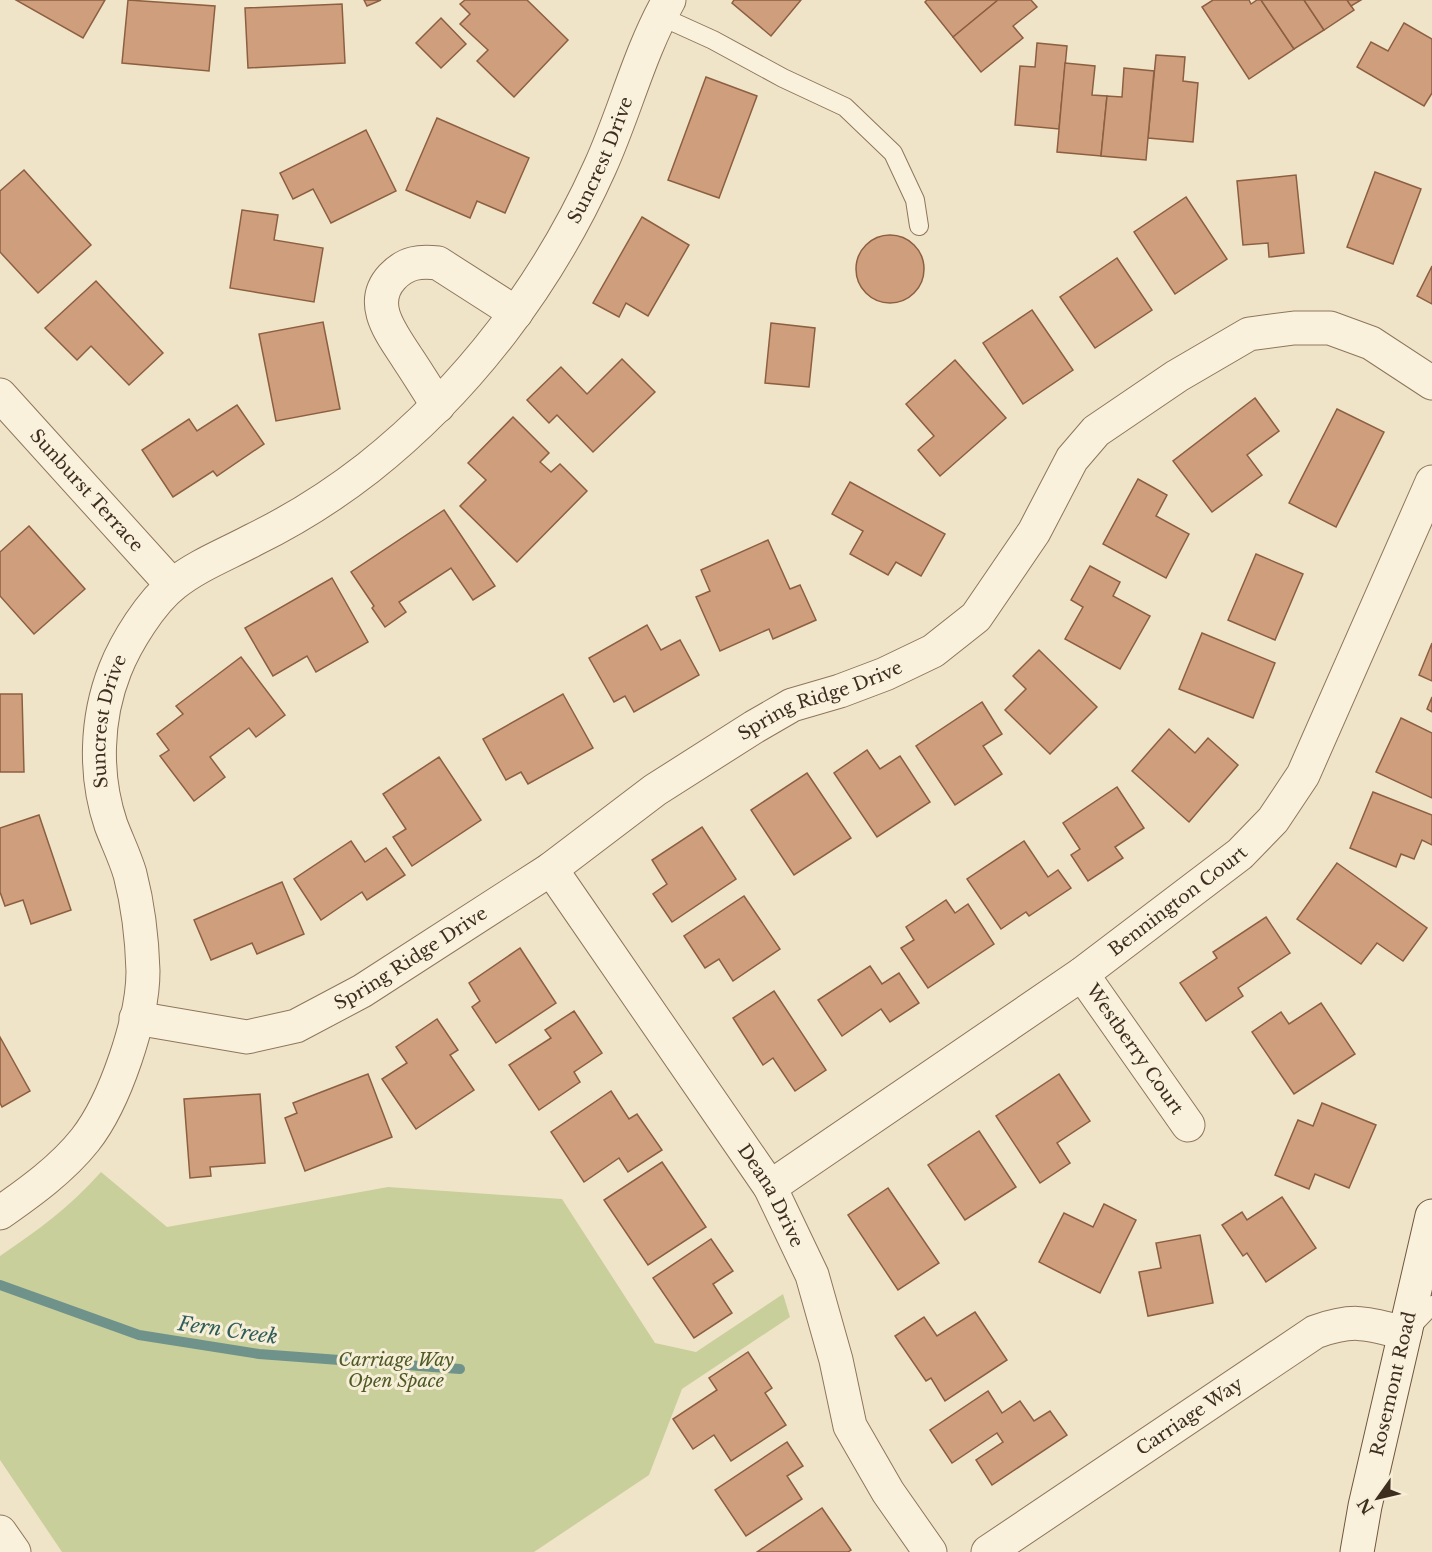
<svg xmlns="http://www.w3.org/2000/svg" width="1432" height="1552" viewBox="0 0 1432 1552" font-family="'Libre Baskerville',serif">
	<style>
		.green { fill: #c9cf9b }
		.lines { fill: none; stroke-linecap: round; stroke-linejoin: round }
		.stream { stroke: #6f938a; stroke-width: 10 }
		.building { fill: #cf9f7d; stroke: #8d5f41; stroke-width: 1.5 }
		.service-casing { stroke: #8d765c; stroke-width: 20 }
		.minor-casing { stroke: #8d765c; stroke-width: 35 }
		.tertiary-casing { stroke: #8d765c; stroke-width: 35 }
		.secondary-casing { stroke: #6f573f; stroke-width: 35 }
		.service { stroke: #faf1dc; stroke-width: 18 }
		.minor { stroke: #faf1dc; stroke-width: 33 }
		.tertiary { stroke: #faf1dc; stroke-width: 33 }
		.secondary { stroke: #faf1dc; stroke-width: 33 }
		.labels { text-anchor: middle; dominant-baseline: central; stroke-width: 6; stroke-linejoin: round; paint-order: stroke }
		.street-label { font-size: 18px; fill: #3d2e20; stroke: #f7eed8 }
		.park-label { font-size: 18px; font-style: italic; fill: #4d5a26; stroke: #f7eed8 }
		.water-label { font-size: 20px; font-style: italic; fill: #2f5d5a; stroke: #f7eed8 }
	</style>
	<rect width="100%" height="100%" fill="#f0e4c8"/>
	<!-- green -->
	<path class="green" d="M101,1172L167,1227L388,1187L562,1199L655,1343L696,1352L783,1294L790,1317L682,1389L649,1475L534,1552H62L0,1460V1256C37,1231 71,1206 101,1172Z"/>
	<g class="lines">
		<!-- stream -->
		<polyline class="stream" points="0,1285 139,1335 259,1354 460,1369"/>
	</g>
	<!-- building -->
	<g class="building">
		<polygon points="16,0 105,0 83,38"/>
		<polygon points="128,0 215,6 209,71 122,63"/>
		<polygon points="364,0 381,0 367,6"/>
		<polygon points="465,0 527,0 568,40 514,97 477,61 488,50 460,24 470,14 460,4"/>
		<polygon points="734,0 801,0 771,36 732,3"/>
		<polygon points="927,0 998,0 953,37 925,2"/>
		<polygon points="998,0 1031,0 1037,7 1013,26 1023,38 981,72 953,37"/>
		<polygon points="1213,0 1249,0 1251,4 1257,0 1261,0 1294,49 1249,79 1202,7"/>
		<polygon points="1261,0 1304,0 1324,30 1294,49"/>
		<polygon points="1304,0 1347,0 1354,10 1324,30"/>
		<polygon points="1347,0 1361,0 1351,6"/>
		<polygon points="342,4 345,63 248,68 245,8"/>
		<polygon points="441,18 466,44 441,68 416,43"/>
		<polygon points="1404,23 1432,39 1432,93 1424,106 1357,67 1371,42 1388,51"/>
		<polygon points="1037,43 1067,46 1059,129 1015,125 1020,66 1035,67"/>
		<polygon points="1156,55 1185,57 1183,81 1198,83 1193,142 1148,138"/>
		<polygon points="1065,63 1095,66 1092,95 1107,96 1101,156 1057,152"/>
		<polygon points="1124,68 1154,71 1146,160 1101,156 1107,96 1122,97"/>
		<polygon points="706,77 757,96 719,198 668,180"/>
		<polygon points="437,118 529,158 505,213 477,201 470,218 406,190"/>
		<polygon points="366,130 396,191 331,223 313,189 293,199 280,173"/>
		<polygon points="24,170 91,245 38,293 0,252 0,191"/>
		<polygon points="1375,172 1421,189 1393,264 1347,247"/>
		<polygon points="1296,175 1304,253 1269,257 1268,243 1243,245 1237,181"/>
		<polygon points="1186,197 1227,259 1175,294 1134,232"/>
		<polygon points="242,210 278,215 274,240 323,248 314,302 230,288"/>
		<polygon points="642,217 689,245 648,316 626,303 619,317 593,303"/>
		<circle cx="890" cy="269" r="34"/>
		<polygon points="1117,258 1152,310 1095,348 1060,297"/>
		<polygon points="1432,266 1432,304 1417,296"/>
		<polygon points="96,281 163,353 129,385 91,346 77,360 45,328"/>
		<polygon points="1032,310 1073,370 1023,404 983,343"/>
		<polygon points="323,322 340,409 276,421 259,334"/>
		<polygon points="771,323 815,328 809,387 765,383"/>
		<polygon points="622,359 655,392 593,452 557,415 549,423 527,400 561,367 587,394"/>
		<polygon points="955,360 1006,418 940,476 918,450 934,436 906,404"/>
		<polygon points="1255,398 1279,431 1247,455 1262,475 1212,512 1173,461"/>
		<polygon points="237,405 264,444 217,476 213,471 173,497 142,450 189,419 197,431"/>
		<polygon points="1337,409 1384,432 1336,527 1289,503"/>
		<polygon points="513,417 549,453 540,462 551,472 560,464 587,491 517,562 460,506 486,480 468,463"/>
		<polygon points="1138,479 1167,495 1156,516 1189,534 1166,578 1103,544"/>
		<polygon points="850,482 945,534 921,576 896,562 888,575 850,554 863,531 832,514"/>
		<polygon points="444,510 495,586 473,600 451,568 399,602 406,612 385,627 372,608 374,606 351,572"/>
		<polygon points="29,526 85,589 34,634 0,596 0,552"/>
		<polygon points="768,540 790,589 800,585 816,620 773,639 769,629 720,651 696,597 710,591 701,570"/>
		<polygon points="1256,554 1303,574 1275,640 1228,620"/>
		<polygon points="1090,566 1120,582 1113,596 1150,616 1120,669 1065,639 1083,607 1071,600"/>
		<polygon points="332,578 368,642 316,672 307,656 273,676 245,628"/>
		<polygon points="647,625 661,650 680,640 699,675 634,712 625,696 614,702 589,658"/>
		<polygon points="1202,633 1275,663 1253,718 1179,689"/>
		<polygon points="1432,643 1432,681 1419,675"/>
		<polygon points="1039,650 1097,707 1050,754 1005,710 1026,689 1013,676"/>
		<polygon points="241,657 285,715 256,737 249,728 210,757 225,777 194,801 160,756 169,750 157,734 183,714 176,706"/>
		<polygon points="0,694 22,694 24,772 0,772"/>
		<polygon points="563,694 593,748 528,784 521,772 506,780 483,739"/>
		<polygon points="1432,697 1432,712 1427,709"/>
		<polygon points="982,702 1002,734 983,746 1002,774 955,805 916,746"/>
		<polygon points="1401,718 1432,733 1432,798 1376,772"/>
		<polygon points="1169,729 1195,753 1208,738 1238,765 1189,822 1132,771"/>
		<polygon points="867,750 880,769 900,756 930,802 877,837 834,773"/>
		<polygon points="439,757 481,820 412,866 393,837 406,829 383,794"/>
		<polygon points="807,773 851,838 794,875 751,810"/>
		<polygon points="1117,787 1144,828 1115,847 1123,858 1088,881 1071,855 1080,849 1063,823"/>
		<polygon points="1373,792 1432,815 1432,845 1422,840 1414,859 1401,854 1396,867 1350,848"/>
		<polygon points="39,815 71,910 31,924 23,900 5,906 0,892 0,828"/>
		<polygon points="702,827 736,879 672,922 653,894 667,884 652,860"/>
		<polygon points="351,841 365,862 386,848 405,875 367,900 362,892 321,920 294,879"/>
		<polygon points="1024,841 1048,877 1058,870 1071,888 1029,916 1026,912 1001,929 967,879"/>
		<polygon points="1337,863 1427,928 1403,961 1377,943 1361,964 1297,919"/>
		<polygon points="282,882 304,934 257,954 252,943 211,960 194,920"/>
		<polygon points="744,896 780,949 733,981 719,959 705,968 684,936"/>
		<polygon points="946,900 955,913 968,904 994,944 928,988 901,948 914,940 906,927"/>
		<polygon points="1266,917 1290,953 1238,988 1243,996 1206,1021 1180,983 1217,958 1213,952"/>
		<polygon points="520,948 556,1003 496,1043 472,1007 480,1001 469,983"/>
		<polygon points="870,966 882,984 899,973 919,1003 890,1022 881,1009 842,1036 818,1000"/>
		<polygon points="774,991 826,1070 795,1091 773,1058 763,1065 733,1018"/>
		<polygon points="1321,1003 1355,1054 1294,1094 1252,1032 1281,1012 1289,1024"/>
		<polygon points="574,1011 602,1053 574,1072 580,1082 539,1110 509,1065 551,1038 545,1030"/>
		<polygon points="437,1019 458,1050 450,1055 474,1090 416,1129 382,1079 407,1063 396,1047"/>
		<polygon points="0,1037 30,1091 2,1107 0,1103"/>
		<polygon points="368,1074 392,1137 305,1171 285,1118 297,1113 293,1103"/>
		<polygon points="1059,1074 1090,1121 1057,1143 1070,1163 1040,1183 996,1116"/>
		<polygon points="611,1091 629,1119 637,1114 662,1150 628,1172 619,1158 584,1182 551,1132"/>
		<polygon points="260,1094 265,1163 210,1167 211,1176 190,1178 184,1099"/>
		<polygon points="1322,1103 1376,1125 1349,1188 1315,1174 1309,1189 1275,1175 1298,1120 1313,1126"/>
		<polygon points="979,1131 1016,1187 965,1220 928,1165"/>
		<polygon points="662,1162 706,1227 648,1265 604,1200"/>
		<polygon points="888,1188 939,1263 898,1290 848,1215"/>
		<polygon points="1282,1197 1316,1248 1266,1282 1247,1253 1243,1256 1222,1225 1242,1212 1247,1220"/>
		<polygon points="1104,1204 1136,1220 1100,1293 1039,1262 1064,1213 1093,1227"/>
		<polygon points="1200,1235 1213,1303 1148,1316 1139,1272 1161,1268 1156,1243"/>
		<polygon points="711,1239 733,1271 713,1284 732,1313 694,1338 653,1278"/>
		<polygon points="975,1312 1007,1360 945,1401 931,1378 926,1381 895,1336 924,1317 937,1336"/>
		<polygon points="748,1352 772,1388 765,1393 786,1425 731,1461 714,1435 693,1449 673,1419 717,1390 709,1378"/>
		<polygon points="988,1391 1002,1413 1020,1401 1034,1421 1050,1411 1067,1435 992,1485 976,1460 1003,1442 997,1433 952,1463 930,1430"/>
		<polygon points="787,1442 803,1466 787,1476 802,1499 746,1536 715,1490"/>
		<polygon points="822,1508 851,1550 848,1552 757,1552"/>
	</g>
	<g class="lines">
		<defs>
			<g id="service">
				<polyline points="660,16 713,40 783,78 845,107 893,153 915,200 919,226"/>
				<polyline points="1410,1328 1432,1305"/>
			</g>
			<g id="minor">
				<path id="s1" d="M0,395L172,585"/>
				<path d="M438,406C428,390 418,374 408,359C392,334 367,304 392,277C406,262 420,261 438,263L516,313"/>
				<path id="s2" d="M551,869L770,1187L812,1275L836,1360L850,1426L888,1492L930,1552"/>
				<path id="s3" d="M1082,974L1188,1125"/>
				<path id="s4" d="M136,1018L247,1037L296,1026L362,991L551,869L655,790L754,727L792,705L840,691L885,674L933,651L976,617L1034,532L1072,459L1096,431L1177,376L1249,334L1294,328H1330L1371,343L1432,383"/>
				<path id="s5" d="M770,1187L1082,974L1240,854L1273,820L1303,775L1432,482"/>
				<path id="s6" d="M0,1213C30,1192 62,1169 85,1140C115,1102 143,1019 143,971C142,938 138,905 130,874C125,857 117,841 111,825C94,775 96,718 115,670C126,642 151,602 174,584C198,565 227,554 253,540C294,520 332,496 368,468C468,389 548,283 600,167C625,112 639,53 669,0"/>
			</g>
			<g id="tertiary">
				<polyline points="0,1532 14,1552"/>
				<path id="s7" d="M988,1552L1315,1332C1354,1318 1366,1323 1405,1333"/>
			</g>
			<g id="secondary">
				<path id="s8" d="M1357,1552L1365,1506L1432,1216"/>
			</g>
		</defs>
		<!-- service casing -->
		<use href="#service" class="service-casing"/>
		<!-- minor casing -->
		<use href="#minor" class="minor-casing"/>
		<!-- tertiary casing -->
		<use href="#tertiary" class="tertiary-casing"/>
		<!-- secondary casing -->
		<use href="#secondary" class="secondary-casing"/>
		<!-- service -->
		<use href="#service" class="service"/>
		<!-- minor -->
		<use href="#minor" class="minor"/>
		<!-- tertiary -->
		<use href="#tertiary" class="tertiary"/>
		<!-- secondary -->
		<use href="#secondary" class="secondary"/>
	</g>
	<g class="labels">
		<!-- street labels -->
		<g class="street-label">
			<text stroke="none"><textPath href="#s6" startOffset="1324">Suncrest Drive</textPath></text>
			<text stroke="none"><textPath href="#s1" startOffset="129">Sunburst Terrace</textPath></text>
			<text stroke="none"><textPath href="#s4" startOffset="782">Spring Ridge Drive</textPath></text>
			<text stroke="none"><textPath href="#s6" startOffset="550">Suncrest Drive</textPath></text>
			<text stroke="none"><textPath href="#s5" startOffset="498">Bennington Court</textPath></text>
			<text stroke="none"><textPath href="#s4" startOffset="296">Spring Ridge Drive</textPath></text>
			<text stroke="none"><textPath href="#s3" startOffset="92">Westberry Court</textPath></text>
			<text stroke="none"><textPath href="#s2" startOffset="394">Deana Drive</textPath></text>
			<text stroke="none"><textPath href="#s8" startOffset="172">Rosemont Road</textPath></text>
			<text stroke="none"><textPath href="#s7" startOffset="243">Carriage Way</textPath></text>
		</g>
		<!-- park labels -->
		<g class="park-label">
			<text x="396" y="1360">Carriage Way<tspan x="396" dy="21">Open Space</tspan></text>
		</g>
		<!-- water labels -->
		<g class="water-label">
			<text transform="translate(228 1330) rotate(8)">Fern Creek</text>
		</g>
	</g>
	<!-- north arrow -->
	<g transform="translate(1378 1498) rotate(236)" stroke="#f7eed8" stroke-width="4.5" paint-order="stroke">
	<path d="M0-4.5L10 22L0 15L-10 22Z" fill="#3d2e20"/>
	<text y="-9" font-size="16" font-weight="bold" text-anchor="middle" fill="#3d2e20">N</text>
	</g>
</svg>
